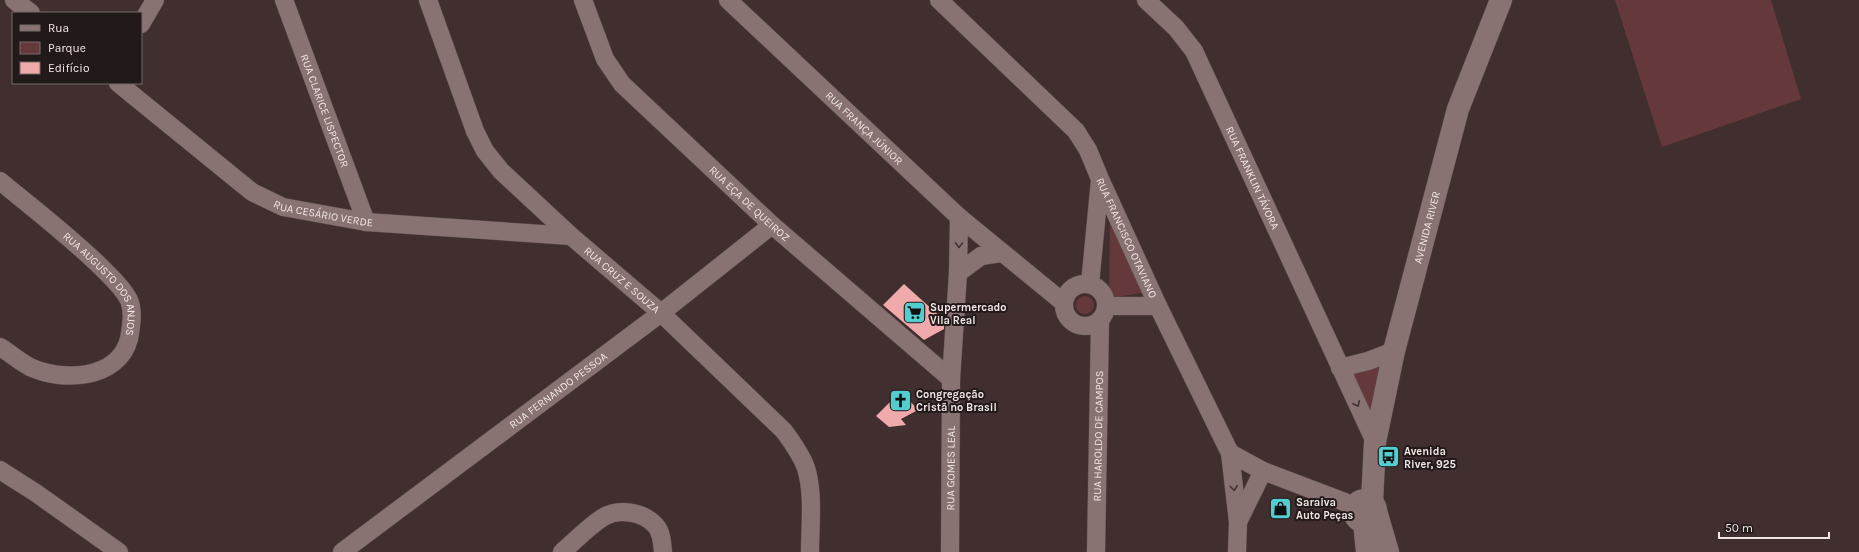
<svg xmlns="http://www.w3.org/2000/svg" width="1859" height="552" viewBox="0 0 1859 552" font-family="Karla,sans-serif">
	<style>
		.green { fill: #65393b }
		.building { fill: #f0aaac }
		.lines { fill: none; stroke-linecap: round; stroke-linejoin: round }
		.minor-casing { stroke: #5c4c4c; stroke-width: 19 }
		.tertiary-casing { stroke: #5c4c4c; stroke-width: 23 }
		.minor { stroke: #887272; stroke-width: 18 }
		.tertiary { stroke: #887272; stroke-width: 22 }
		.oneway { stroke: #413434 }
		.labels { text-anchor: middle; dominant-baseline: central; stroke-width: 4; stroke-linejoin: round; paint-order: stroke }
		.street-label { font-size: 11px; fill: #f3e6e6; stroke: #221919 }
		.poi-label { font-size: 11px; font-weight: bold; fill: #f3e6e6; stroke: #221919; text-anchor: start }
	</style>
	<rect width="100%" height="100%" fill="#412e2e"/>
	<!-- green -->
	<g class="green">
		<polygon points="1615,0 1771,0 1801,99 1662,147"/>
		<polygon points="1110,212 1148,292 1109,298"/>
		<circle cx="1085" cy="305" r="9"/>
		<polygon points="1380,363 1369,418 1351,374"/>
	</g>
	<!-- building -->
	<g class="building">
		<polygon points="904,284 944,320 944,329 924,340 883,305"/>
		<polygon points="901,391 918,410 901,419 906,425 889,427 876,416"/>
	</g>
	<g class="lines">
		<defs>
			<g id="minor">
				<polyline points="14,0 31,13"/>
				<path id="s1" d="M284,0L366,222"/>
				<path id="s2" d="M428,0L475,131L485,151L501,171L571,236L661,313L784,431C792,442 801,454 806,468C814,494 810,525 810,552"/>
				<path id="s3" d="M583,0L605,59L622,84L772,225L951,379"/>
				<path id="s4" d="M728,0L959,217L1064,303"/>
				<path id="s5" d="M939,0L1076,131L1088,150L1100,179L1158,306L1230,453L1238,522L1237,552"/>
				<path id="s6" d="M1146,0L1176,28L1194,51L1375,442"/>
				<polyline points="141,24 155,0"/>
				<path id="s7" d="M118,83L252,192L283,207L366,222L571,236"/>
				<path id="s8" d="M0,181C35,210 72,238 104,270C113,279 123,288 129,300C134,312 131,327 129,339C118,380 62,382 30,367C20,362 10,353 0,347"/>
				<polyline points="958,273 981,256 1001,253"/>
				<circle cx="1085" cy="305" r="21"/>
				<polyline points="1090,284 1100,180"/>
				<polyline points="1107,306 1158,306"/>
				<polyline points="1340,368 1368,361 1394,351"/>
				<polyline points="1230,453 1263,471 1355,506"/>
				<polyline points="0,470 36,493 119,552"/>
				<polyline points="1238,522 1263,471"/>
				<path id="s9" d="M342,552L661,313L772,225"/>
				<path d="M562,552C575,541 588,527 602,518C618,508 643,511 656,526C662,533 662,543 663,552"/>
				<path id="s10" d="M950,552L951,379L958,273L959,217"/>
				<path id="s11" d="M1096,552L1100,321"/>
			</g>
			<g id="tertiary">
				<circle cx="1365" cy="511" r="11"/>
				<path id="s12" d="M1372,502L1375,442L1394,351L1458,109L1501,0"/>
				<polyline points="1376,511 1388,552"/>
				<polyline points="1364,522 1367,552"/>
			</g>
		</defs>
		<!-- minor casing -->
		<use href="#minor" class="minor-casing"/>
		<!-- tertiary casing -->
		<use href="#tertiary" class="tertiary-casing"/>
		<!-- minor -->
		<use href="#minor" class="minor"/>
		<!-- tertiary -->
		<use href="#tertiary" class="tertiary"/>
	</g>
	<!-- one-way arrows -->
	<defs><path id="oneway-chevron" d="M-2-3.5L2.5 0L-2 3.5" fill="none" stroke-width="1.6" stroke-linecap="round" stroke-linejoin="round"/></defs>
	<g class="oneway">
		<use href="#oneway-chevron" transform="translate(959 245) rotate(91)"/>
		<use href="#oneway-chevron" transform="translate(1357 404) rotate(65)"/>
		<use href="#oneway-chevron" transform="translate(1234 488) rotate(83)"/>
	</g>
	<!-- icons -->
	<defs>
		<symbol id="supermarket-square" viewBox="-11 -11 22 22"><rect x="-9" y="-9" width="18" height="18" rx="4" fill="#52cdd0" stroke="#221919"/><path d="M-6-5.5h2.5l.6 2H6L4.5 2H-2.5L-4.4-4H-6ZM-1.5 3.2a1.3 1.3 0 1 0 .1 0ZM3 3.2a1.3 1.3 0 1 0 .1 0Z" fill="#111"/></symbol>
		<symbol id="church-square" viewBox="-11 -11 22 22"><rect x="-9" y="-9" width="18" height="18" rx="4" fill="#52cdd0" stroke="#221919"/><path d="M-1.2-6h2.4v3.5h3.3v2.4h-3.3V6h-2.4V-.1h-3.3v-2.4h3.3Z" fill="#111"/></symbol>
		<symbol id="bus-square" viewBox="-11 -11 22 22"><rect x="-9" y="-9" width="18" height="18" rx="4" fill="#52cdd0" stroke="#221919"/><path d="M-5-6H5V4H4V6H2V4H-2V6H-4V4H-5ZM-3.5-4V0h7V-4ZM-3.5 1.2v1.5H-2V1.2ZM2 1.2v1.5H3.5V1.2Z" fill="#111"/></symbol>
		<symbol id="shop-square" viewBox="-11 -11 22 22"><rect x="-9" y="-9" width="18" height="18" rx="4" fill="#52cdd0" stroke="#221919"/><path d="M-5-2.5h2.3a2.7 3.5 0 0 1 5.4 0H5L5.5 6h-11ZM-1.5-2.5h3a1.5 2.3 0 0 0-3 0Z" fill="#111"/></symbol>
	</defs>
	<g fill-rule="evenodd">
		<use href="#supermarket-square" x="902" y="300" width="25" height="25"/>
		<use href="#church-square" x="888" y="388" width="25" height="25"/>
		<use href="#bus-square" x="1376" y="444" width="25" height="25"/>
		<use href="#shop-square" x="1268" y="496" width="25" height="25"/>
	</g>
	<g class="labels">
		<!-- street labels -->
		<g class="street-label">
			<text stroke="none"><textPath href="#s1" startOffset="118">RUA CLARICE LISPECTOR</textPath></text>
			<text stroke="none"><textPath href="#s4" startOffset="187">RUA FRANÇA JÚNIOR</textPath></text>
			<text stroke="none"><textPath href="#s6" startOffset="210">RUA FRANKLIN TÁVORA</textPath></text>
			<text stroke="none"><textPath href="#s3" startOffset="268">RUA EÇA DE QUEIROZ</textPath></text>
			<text stroke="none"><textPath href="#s7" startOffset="248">RUA CESÁRIO VERDE</textPath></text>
			<text stroke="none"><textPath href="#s12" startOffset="281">AVENIDA RIVER</textPath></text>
			<text stroke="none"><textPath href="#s5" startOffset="308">RUA FRANCISCO OTAVIANO</textPath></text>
			<text stroke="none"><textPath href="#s2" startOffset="350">RUA CRUZ E SOUZA</textPath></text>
			<text stroke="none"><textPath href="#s8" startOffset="148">RUA AUGUSTO DOS ANJOS</textPath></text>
			<text stroke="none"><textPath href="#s9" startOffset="270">RUA FERNANDO PESSOA</textPath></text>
			<text stroke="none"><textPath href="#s11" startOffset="116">RUA HAROLDO DE CAMPOS</textPath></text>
			<text stroke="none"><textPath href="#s10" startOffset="84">RUA GOMES LEAL</textPath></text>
		</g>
		<!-- poi labels -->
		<g class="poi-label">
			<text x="930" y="307">Supermercado<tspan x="930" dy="13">Vila Real</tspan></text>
			<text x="916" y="394">Congregação<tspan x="916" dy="13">Cristã no Brasil</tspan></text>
			<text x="1404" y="451">Avenida<tspan x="1404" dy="13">River, 925</tspan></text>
			<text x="1296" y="502">Saraiva<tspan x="1296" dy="13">Auto Peças</tspan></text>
		</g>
	</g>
	<!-- legend -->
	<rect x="12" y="12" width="130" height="72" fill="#221919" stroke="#766b6b"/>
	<rect x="20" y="25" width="20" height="6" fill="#887272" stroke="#766b6b"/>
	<text x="48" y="32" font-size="12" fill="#f3e6e6">Rua</text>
	<rect x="20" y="42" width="20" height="12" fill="#65393b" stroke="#766b6b"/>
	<text x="48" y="52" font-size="12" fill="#f3e6e6">Parque</text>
	<rect x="20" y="62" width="20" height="12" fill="#f0aaac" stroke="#766b6b"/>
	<text x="48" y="72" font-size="12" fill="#f3e6e6">Edifício</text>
	<!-- scale -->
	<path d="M1719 532v6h110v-6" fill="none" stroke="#f3e6e6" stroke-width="2"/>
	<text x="1725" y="532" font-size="12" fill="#f3e6e6" stroke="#221919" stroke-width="3" paint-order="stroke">50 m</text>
</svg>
